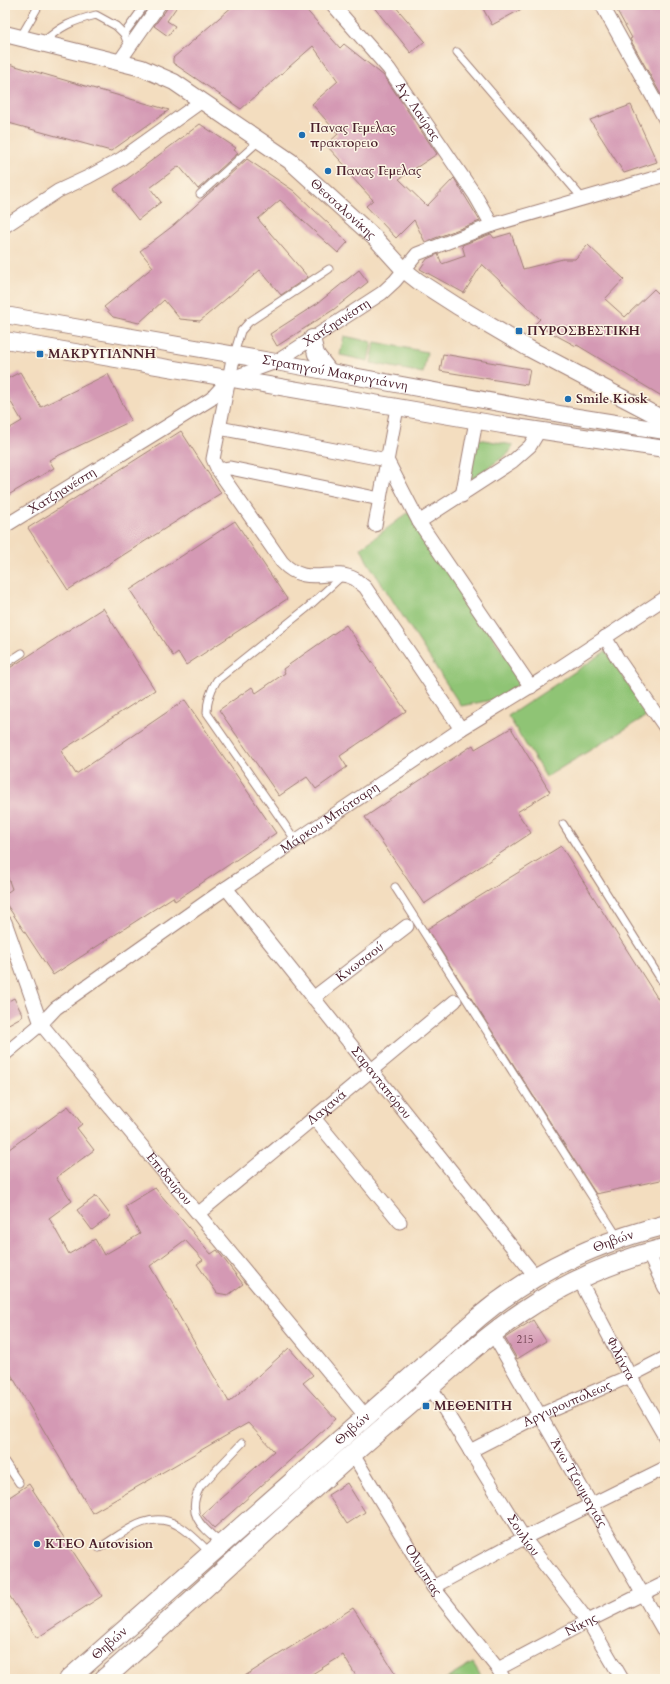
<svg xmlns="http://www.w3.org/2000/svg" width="670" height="1684" viewBox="0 0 670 1684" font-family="Cardo,serif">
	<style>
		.green { fill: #8fc475; stroke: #6c7250 }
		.building { fill: #d499b4 }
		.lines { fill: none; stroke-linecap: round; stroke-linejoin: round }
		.service-casing { stroke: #9e7e75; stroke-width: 9 }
		.minor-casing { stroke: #9e7e75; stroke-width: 15 }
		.tertiary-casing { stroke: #9e7e75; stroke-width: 18 }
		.secondary-casing { stroke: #9e7e75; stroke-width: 21 }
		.service { stroke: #fff; stroke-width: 7 }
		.minor { stroke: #fff; stroke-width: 13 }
		.tertiary { stroke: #fff; stroke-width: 16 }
		.secondary { stroke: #fff; stroke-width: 19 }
		.poi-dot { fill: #1f6fb2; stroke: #fcf5e5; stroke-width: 1.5 }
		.labels { text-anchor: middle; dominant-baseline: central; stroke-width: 3; stroke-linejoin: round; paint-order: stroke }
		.number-label { font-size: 11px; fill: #6c3e4d }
		.street-label { font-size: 13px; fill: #4a1f2b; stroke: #fcf5e5 }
		.poi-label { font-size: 13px; font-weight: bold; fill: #4a1f2b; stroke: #fcf5e5; text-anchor: start }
	</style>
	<rect width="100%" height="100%" fill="#fcf5e5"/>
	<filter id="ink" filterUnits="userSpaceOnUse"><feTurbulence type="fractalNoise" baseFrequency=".025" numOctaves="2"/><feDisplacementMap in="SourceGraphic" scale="8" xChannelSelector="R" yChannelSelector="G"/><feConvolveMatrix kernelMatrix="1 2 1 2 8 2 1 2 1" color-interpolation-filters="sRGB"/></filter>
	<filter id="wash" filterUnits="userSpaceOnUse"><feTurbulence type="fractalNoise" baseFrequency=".012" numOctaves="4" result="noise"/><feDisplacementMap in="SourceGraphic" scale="16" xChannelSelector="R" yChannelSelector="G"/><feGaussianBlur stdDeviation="0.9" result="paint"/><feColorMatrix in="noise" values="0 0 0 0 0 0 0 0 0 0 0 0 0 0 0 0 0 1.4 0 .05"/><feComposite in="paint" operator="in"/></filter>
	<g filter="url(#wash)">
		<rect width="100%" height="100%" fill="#f3ddbf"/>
		<!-- green -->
		<g class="green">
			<polygon points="344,336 372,342 368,361 340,355"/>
			<polygon points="375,342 427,352 423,373 371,363"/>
			<polygon points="472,438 513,445 509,453 469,481"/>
			<polygon points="409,512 523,682 497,699 461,706 367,561 361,548"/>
			<polygon points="606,651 648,715 546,777 508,716"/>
			<polygon points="473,1663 483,1679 445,1679 446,1679"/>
		</g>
		<g id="blocks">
			<!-- building -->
			<g class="building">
				<polygon points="167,5 178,5 167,21 175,26 168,36 154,26 166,10"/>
				<polygon points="234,5 302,5 340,48 344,44 384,76 437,154 399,179 427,206 454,178 480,221 425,242 414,220 396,238 366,206 373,200 350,175 352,173 326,145 338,134 312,104 338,81 313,46 241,109 173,63 173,58"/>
				<polygon points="372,5 394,5 425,41 411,53"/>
				<polygon points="481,5 529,5 492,25"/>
				<polygon points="614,5 665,5 665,102 630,39 632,38"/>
				<polygon points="5,63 169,110 111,151 5,122"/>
				<polygon points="631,105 657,162 624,173 590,120"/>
				<polygon points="200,124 236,148 234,150 238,153 198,189 179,166 150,188 161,202 138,220 114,189"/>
				<polygon points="247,159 294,191 348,242 338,253 280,200 258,219 308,277 281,295 260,270 200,321 180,319 164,300 139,323 113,317 104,307 153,267 140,251 174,225"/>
				<polygon points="511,233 523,269 563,259 575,259 588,245 624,279 605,299 625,317 654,289 665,300 665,398 577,345 576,346 535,324 540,319 482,264 464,293 420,269 427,259 438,254 442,264 465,256 462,245 491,234 494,238"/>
				<polygon points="359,270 368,282 333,310 277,346 270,334 318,303"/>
				<polygon points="443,354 530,369 527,385 440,371"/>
				<polygon points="20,372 41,407 108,374 131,421 49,460 54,468 5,497 5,431 22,421 5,392 5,380"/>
				<polygon points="181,431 221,493 68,590 28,528"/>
				<polygon points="235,521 287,599 186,665 178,652 173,656 130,590"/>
				<polygon points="103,608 155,690 61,751 76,774 185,700 276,833 175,901 173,897 53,975 5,902 5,894 12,889 5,870 5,671"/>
				<polygon points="346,625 406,711 340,756 347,767 316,789 307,777 279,796 219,710 252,687 256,693 285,673 283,669"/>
				<polygon points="511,728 550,792 517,812 531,833 424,904 365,817 473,745 475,749"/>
				<polygon points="561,846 665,1010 665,1179 596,1194 427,929"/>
				<polygon points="14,998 23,1016 5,1026 5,1003"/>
				<polygon points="68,1106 82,1124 77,1128 94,1150 56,1178 72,1201 49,1218 69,1254 95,1239 104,1255 140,1234 125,1206 155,1188 211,1254 217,1250 243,1284 228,1295 217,1293 197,1264 203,1260 185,1240 150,1266 229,1402 289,1348 313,1375 303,1383 336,1419 214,1528 202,1515 274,1451 248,1423 92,1513 5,1364 5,1152"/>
				<polygon points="96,1196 111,1216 92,1230 77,1210"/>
				<polygon points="533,1320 546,1341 517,1359 505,1338"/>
				<polygon points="347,1483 365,1512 347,1524 328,1495"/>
				<polygon points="29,1484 102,1596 37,1638 5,1589 5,1500"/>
				<polygon points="353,1608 399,1679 358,1679 343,1655 304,1679 240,1679"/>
			</g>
		</g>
	</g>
	<g filter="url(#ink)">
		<use href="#blocks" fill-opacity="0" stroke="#9e7e75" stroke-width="1"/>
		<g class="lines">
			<defs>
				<g id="service">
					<polyline points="20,38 39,5"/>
					<path d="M42,43C61,26 72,21 96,15L116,26L124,34"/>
					<polyline points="129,47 124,34 145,5"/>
					<polyline points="457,52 583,199"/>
					<polyline points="200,194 260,140"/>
					<polyline points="234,354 241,331 249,322 329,269"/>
					<polyline points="5,664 22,653"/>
					<polyline points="563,824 665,986"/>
					<path d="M296,841L207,713C207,700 210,691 217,680L307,608L342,576"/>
					<polyline points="395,887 619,1239"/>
					<polyline points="5,1462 19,1483"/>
					<path d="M222,1544C202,1527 185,1515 200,1487L242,1443"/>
					<path d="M99,1548C122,1534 149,1509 177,1525C189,1531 200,1543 210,1553"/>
				</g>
				<g id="minor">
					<path id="s1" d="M333,5L389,69L475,195L492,225"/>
					<polyline points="602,5 665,119"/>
					<polyline points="119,62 159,5"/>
					<polyline points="5,226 58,191 88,177 121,159 202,101"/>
					<path d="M234,354L213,459L218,470L282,562C307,589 331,566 355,579C358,581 362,585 365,587L461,729"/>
					<polyline points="219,428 387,460 419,522 531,687"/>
					<polyline points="218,470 230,468 380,499"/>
					<polyline points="462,496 476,421"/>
					<polyline points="419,522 513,461 530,446 539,431"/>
					<polyline points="375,525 397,408"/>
					<path id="s2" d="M5,526L211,399L229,379L276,362L382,293L395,281L417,254L492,225L665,175"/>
					<polyline points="605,637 618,659 665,727"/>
					<path id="s3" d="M226,888L536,1277"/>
					<path id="s4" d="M5,922L41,1024L367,1418"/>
					<path id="s5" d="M313,998L407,926"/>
					<path id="s6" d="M5,1054L41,1024L56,1008L226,888L461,729L541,680L665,598"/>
					<polyline points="314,1118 400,1222"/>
					<path id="s7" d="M199,1213L455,1001"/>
					<polyline points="648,1253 665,1288"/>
					<path id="s8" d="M579,1279L630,1376L665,1437"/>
					<path id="s9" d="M493,1334L665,1633"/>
					<path id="s10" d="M430,1386L524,1538L588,1621L622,1679"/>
					<path id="s11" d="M470,1451L540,1415L630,1376L665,1358"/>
					<path id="s12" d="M352,1453L433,1587L498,1669L504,1679"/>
					<polyline points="433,1587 524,1538 665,1468"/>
					<path id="s13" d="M498,1669L588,1621L665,1583"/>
				</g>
				<g id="tertiary">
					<path id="s14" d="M5,34L142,68L174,82L290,161L376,239L404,270L418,281L457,306L528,348L665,420"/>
					<path id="s15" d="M5,315L276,362L560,414L665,431"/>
					<polyline points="312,338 316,354 329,371"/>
					<polyline points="5,340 502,425 665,449"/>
				</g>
				<g id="secondary">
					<path id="s16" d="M69,1679L479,1317C532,1272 598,1242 665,1225"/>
					<path d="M104,1679C204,1591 299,1498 400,1413C440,1379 478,1342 522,1312C565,1283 614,1261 665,1248"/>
				</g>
			</defs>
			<!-- service casing -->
			<use href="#service" class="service-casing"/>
			<!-- minor casing -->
			<use href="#minor" class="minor-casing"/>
			<!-- tertiary casing -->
			<use href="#tertiary" class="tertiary-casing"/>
			<!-- secondary casing -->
			<use href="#secondary" class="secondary-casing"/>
			<!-- service -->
			<use href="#service" class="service"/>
			<!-- minor -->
			<use href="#minor" class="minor"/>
			<!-- tertiary -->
			<use href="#tertiary" class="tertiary"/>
			<!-- secondary -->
			<use href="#secondary" class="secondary"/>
		</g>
	</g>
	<!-- markers -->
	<g class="poi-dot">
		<circle cx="302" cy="135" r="4"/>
		<circle cx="328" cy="171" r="4"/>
		<rect x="515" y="327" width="8" height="8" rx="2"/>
		<rect x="36" y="350" width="8" height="8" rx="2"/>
		<circle cx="568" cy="399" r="4"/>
		<rect x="422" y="1402" width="8" height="8" rx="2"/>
		<circle cx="37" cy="1544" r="4"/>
	</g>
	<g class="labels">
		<!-- number labels -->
		<g class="number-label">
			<text x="525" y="1339">215</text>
		</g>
		<!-- street labels -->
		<g class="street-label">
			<text stroke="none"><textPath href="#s1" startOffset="136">Αγ. Λαύρας</textPath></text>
			<text stroke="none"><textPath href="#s14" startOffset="388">Θεσσαλονίκης</textPath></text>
			<text stroke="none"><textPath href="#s2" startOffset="391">Χατζηανέστη</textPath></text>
			<text stroke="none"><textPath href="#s15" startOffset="335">Στρατηγού Μακρυγιάννη</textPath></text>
			<text stroke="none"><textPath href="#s2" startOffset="67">Χατζηανέστη</textPath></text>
			<text stroke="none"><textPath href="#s6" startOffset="402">Μάρκου Μπότσαρη</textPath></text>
			<text stroke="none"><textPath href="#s5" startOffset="59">Κνωσσού</textPath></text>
			<text stroke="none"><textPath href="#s3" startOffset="249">Σαρανταπόρου</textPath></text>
			<text stroke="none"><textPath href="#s7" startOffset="166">Λαχανά</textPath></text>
			<text stroke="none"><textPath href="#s4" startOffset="309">Επιδαύρου</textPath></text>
			<text stroke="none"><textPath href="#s16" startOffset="702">Θηβών</textPath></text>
			<text stroke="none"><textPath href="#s8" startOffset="90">Φιλήντα</textPath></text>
			<text stroke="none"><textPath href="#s11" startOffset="108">Αργυρουπόλεως</textPath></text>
			<text stroke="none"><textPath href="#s16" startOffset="378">Θηβών</textPath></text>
			<text stroke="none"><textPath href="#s9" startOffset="172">Άνω Τζουμαγιάς</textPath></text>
			<text stroke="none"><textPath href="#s10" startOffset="176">Σουλίου</textPath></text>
			<text stroke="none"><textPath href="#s12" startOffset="137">Ολυμπίας</textPath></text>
			<text stroke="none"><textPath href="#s13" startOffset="94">Νίκης</textPath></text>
			<text stroke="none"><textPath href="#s16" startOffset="54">Θηβών</textPath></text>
		</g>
		<!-- poi labels -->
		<g class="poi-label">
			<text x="310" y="128">Πανας Γεμελας<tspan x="310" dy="15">πρακτορειο</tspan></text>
			<text x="336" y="171">Πανας Γεμελας</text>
			<text x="527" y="331">ΠΥΡΟΣΒΕΣΤΙΚΗ</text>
			<text x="48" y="354">ΜΑΚΡΥΓΙΑΝΝΗ</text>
			<text x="576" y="399">Smile Kiosk</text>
			<text x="434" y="1406">ΜΕΘΕΝΙΤΗ</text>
			<text x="45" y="1544">ΚΤΕΟ Autovision</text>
		</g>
	</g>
	<!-- margin -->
	<rect width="670" height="1684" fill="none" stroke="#fcf5e5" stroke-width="20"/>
</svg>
